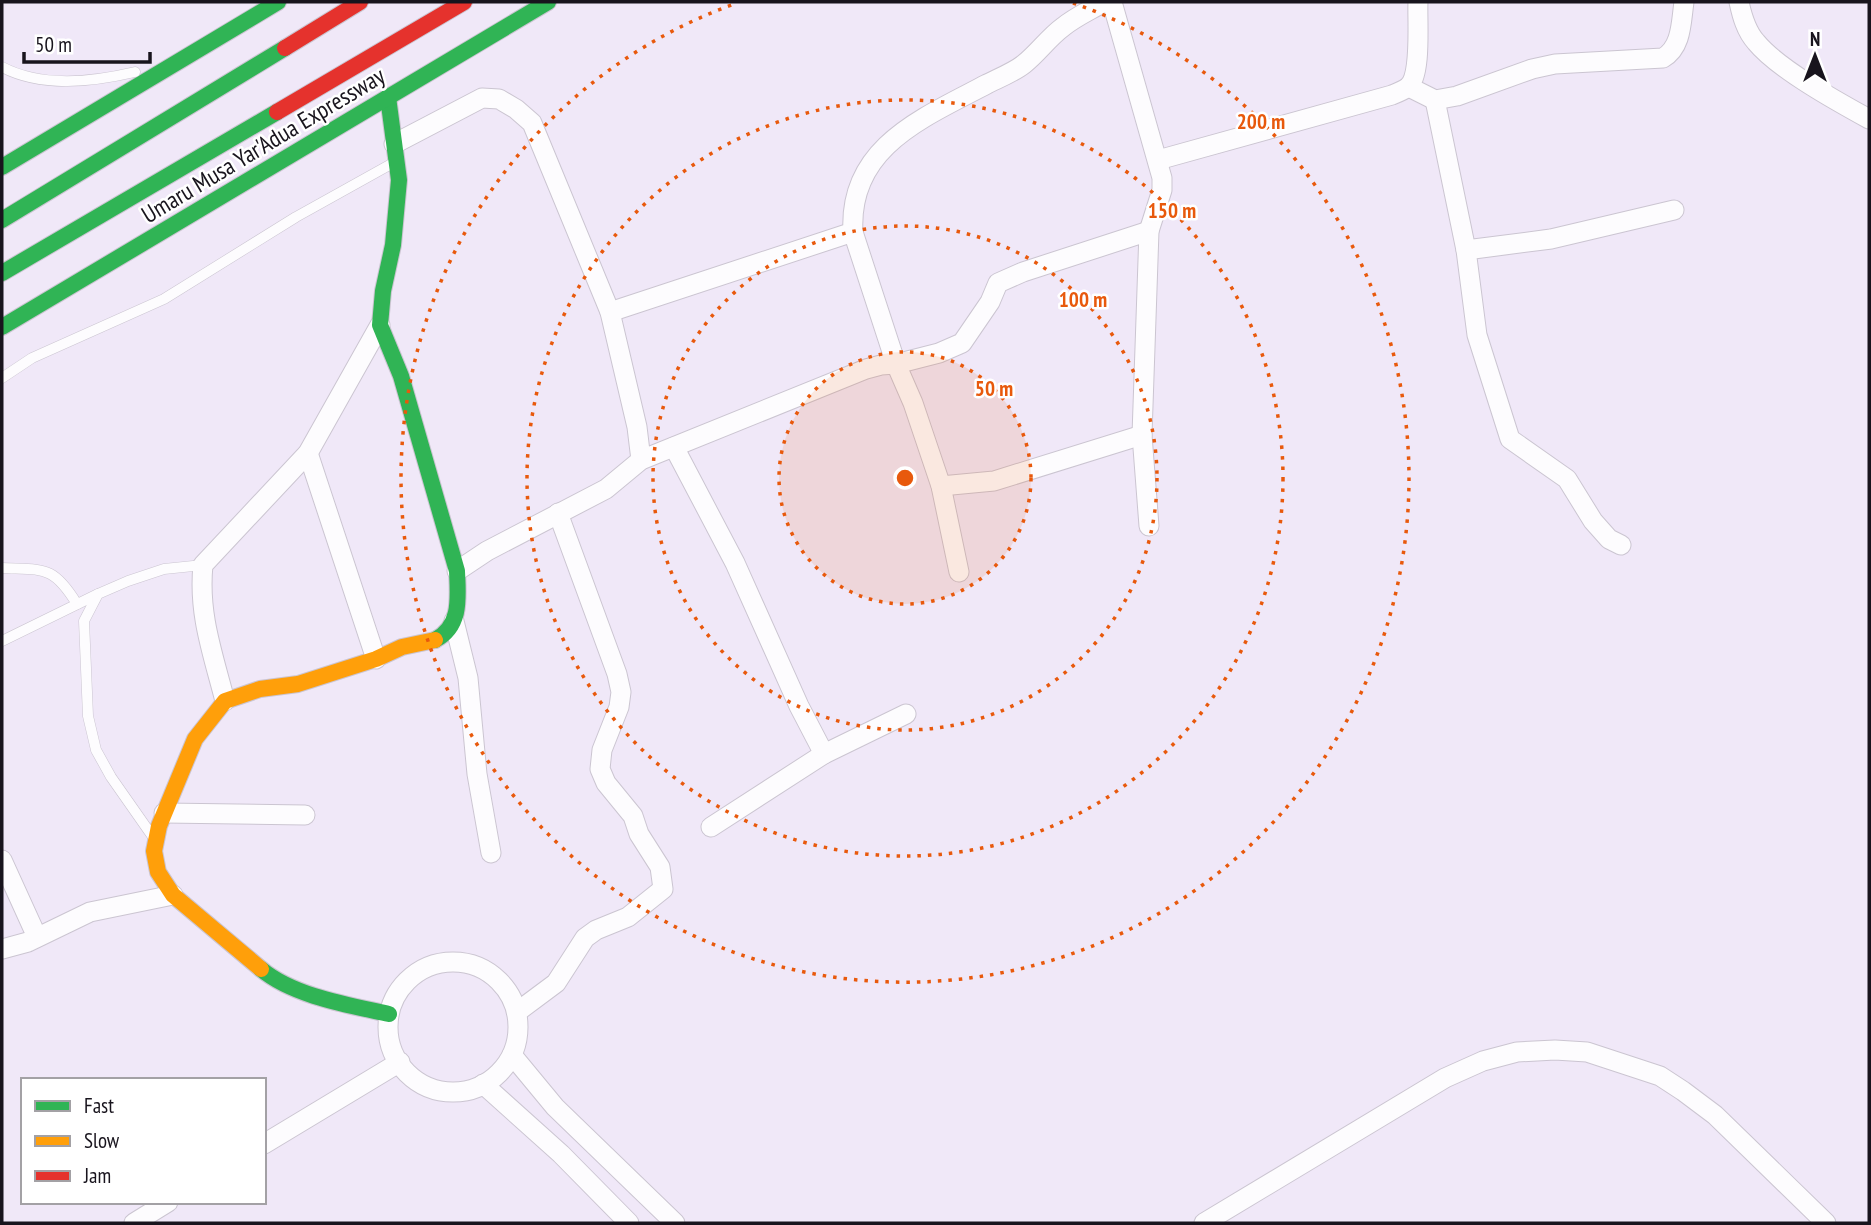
<svg xmlns="http://www.w3.org/2000/svg" width="1871" height="1225" viewBox="0 0 1871 1225" font-family="'PT Sans Narrow',sans-serif">
	<style>
		.lines { fill: none; stroke-linecap: round; stroke-linejoin: round }
		.lane-casing { stroke: #cbc5d1; stroke-width: 11 }
		.street-casing { stroke: #cbc5d1; stroke-width: 21 }
		.fast-casing { stroke: #cbc5d1; stroke-width: 18 }
		.slow-casing { stroke: #cbc5d1; stroke-width: 18 }
		.jam-casing { stroke: #cbc5d1; stroke-width: 18 }
		.lane { stroke: #fdfcfe; stroke-width: 10 }
		.street { stroke: #fdfcfe; stroke-width: 19 }
		.fast { stroke: #30b455; stroke-width: 16 }
		.slow { stroke: #ff9f0a; stroke-width: 16 }
		.jam { stroke: #e5322d; stroke-width: 16 }
		.ring { fill: none; stroke: #e8590c; stroke-width: 3.5; stroke-dasharray: 3.5 7 }
		.labels { text-anchor: middle; dominant-baseline: central; stroke-width: 5; stroke-linejoin: round; paint-order: stroke }
		.street-label { font-size: 24px; fill: #18141d; stroke: #fff }
		.centre { fill: #e8590c; stroke: #fff; stroke-width: 3.5 }
		.ring-label { font-size: 21px; text-anchor: middle; font-weight: bold; fill: #e8590c; stroke: #fff; stroke-width: 5; stroke-linejoin: round; paint-order: stroke }
	</style>
	<rect width="100%" height="100%" fill="#f0e8f8"/>
	<g class="lines">
		<defs>
			<g id="lane">
				<path d="M2,67C42,88 92,82 135,72"/>
				<polyline points="2,378 32,358 164,299 296,217 393,163"/>
				<path d="M2,568C44,570 53,565 77,604"/>
				<polyline points="2,641 98,594"/>
				<polyline points="153,837 111,777 96,750 88,716 84,621 98,594 128,581 164,569 203,565"/>
			</g>
			<g id="street">
				<polyline points="1112,2 1162,178 1162,190 1149,231 1142,435 1149,526"/>
				<path d="M1739,2C1742,16 1746,31 1756,42C1778,69 1838,102 1869,119"/>
				<path d="M1409,87L1435,100L1457,96L1532,69L1555,64L1663,58C1682,47 1681,22 1684,2"/>
				<polyline points="1435,100 1466,250 1477,335 1510,439 1567,479 1593,521 1609,539 1621,545"/>
				<polyline points="394,144 482,98 499,99 516,109 532,123 610,312 637,427 641,460"/>
				<path d="M1158,160L1392,95C1397,93 1404,90 1408,87C1422,75 1417,20 1418,2"/>
				<polyline points="853,232 896,364 913,403 941,486 959,572"/>
				<polyline points="1466,250 1551,239 1674,210"/>
				<path d="M610,312L853,232C848,147 923,118 987,84C999,78 1014,72 1024,64C1038,53 1049,37 1063,27C1075,17 1091,10 1104,2"/>
				<polyline points="674,447 735,563 799,706 824,754"/>
				<polyline points="308,453 376,659"/>
				<polyline points="941,486 994,481 1142,435"/>
				<polyline points="457,571 487,551 606,489 641,460 866,369 881,365 896,364 939,353 962,343 990,302 998,283 1023,272 1149,231"/>
				<polyline points="454,621 468,678 477,774 491,853"/>
				<path d="M225,701C213,654 198,614 203,565L308,453L380,325"/>
				<polyline points="164,813 305,815"/>
				<polyline points="711,827 824,754 906,714"/>
				<polyline points="2,860 37,937"/>
				<polyline points="2,949 28,942 90,912 173,895"/>
				<circle cx="453" cy="1027" r="65"/>
				<polyline points="517,1012 556,983 585,938 596,930 628,917 663,889 660,867 639,834 633,816 606,783 600,769 602,750 619,707 621,692 617,674 558,513"/>
				<polyline points="512,1055 555,1107 675,1223"/>
				<polyline points="483,1084 561,1154 629,1223"/>
				<polyline points="264,1144 400,1062"/>
				<polyline points="134,1223 168,1202"/>
				<polyline points="1204,1223 1445,1078 1483,1061 1517,1052 1555,1050 1587,1052 1660,1076 1683,1091 1715,1115 1826,1223"/>
			</g>
			<g id="fast">
				<path d="M388,97L399,180L393,245L383,291L380,325L401,376L457,571C458,597 462,626 435,640"/>
				<polyline points="2,167 278,2"/>
				<polyline points="2,220 285,48"/>
				<polyline points="2,273 277,112"/>
				<polyline points="2,327 548,2"/>
				<path d="M261,969C293,996 348,1005 389,1014"/>
			</g>
			<polyline id="slow" points="261,969 173,895 158,872 154,851 159,826 195,739 225,701 260,689 298,684 376,659 402,647 435,640"/>
			<g id="jam">
				<polyline points="285,48 360,2"/>
				<polyline points="277,112 464,2"/>
			</g>
		</defs>
		<!-- lane casing -->
		<use href="#lane" class="lane-casing"/>
		<!-- street casing -->
		<use href="#street" class="street-casing"/>
		<!-- fast casing -->
		<use href="#fast" class="fast-casing"/>
		<!-- slow casing -->
		<use href="#slow" class="slow-casing"/>
		<!-- jam casing -->
		<use href="#jam" class="jam-casing"/>
		<!-- lane -->
		<use href="#lane" class="lane"/>
		<!-- street -->
		<use href="#street" class="street"/>
		<!-- fast -->
		<use href="#fast" class="fast"/>
		<!-- slow -->
		<use href="#slow" class="slow"/>
		<!-- jam -->
		<use href="#jam" class="jam"/>
	</g>
	<!-- distance rings -->
	<circle cx="905" cy="478" r="126" fill="#e8590c" fill-opacity=".12"/>
	<g class="ring">
		<circle cx="905" cy="478" r="126"/>
		<circle cx="905" cy="478" r="252"/>
		<circle cx="905" cy="478" r="378"/>
		<path d="M1073 3A504 504 0 1 1 737 3"/>
	</g>
	<g class="labels">
		<!-- street labels -->
		<g class="street-label">
			<text transform="translate(263 145) rotate(-31)">Umaru Musa Yar'Adua Expressway</text>
		</g>
	</g>
	<circle cx="905" cy="478" r="10" class="centre"/>
	<g class="ring-label">
		<text x="1261" y="129">200 m</text>
		<text x="1172" y="218">150 m</text>
		<text x="1083" y="307">100 m</text>
		<text x="994" y="396">50 m</text>
	</g>
	<!-- border -->
	<rect width="1871" height="1225" fill="none" stroke="#18141d" stroke-width="7"/>
	<!-- legend -->
	<rect x="21" y="1078" width="245" height="126" fill="#ffffff" stroke="#a3a1a5" stroke-width="2"/>
	<rect x="35" y="1101" width="35" height="10" fill="#30b455" stroke="#a3a1a5" stroke-width="2"/>
	<text x="84" y="1113" font-size="21" fill="#18141d">Fast</text>
	<rect x="35" y="1136" width="35" height="10" fill="#ff9f0a" stroke="#a3a1a5" stroke-width="2"/>
	<text x="84" y="1148" font-size="21" fill="#18141d">Slow</text>
	<rect x="35" y="1171" width="35" height="10" fill="#e5322d" stroke="#a3a1a5" stroke-width="2"/>
	<text x="84" y="1183" font-size="21" fill="#18141d">Jam</text>
	<!-- north arrow -->
	<g transform="translate(1815 56)" stroke="#ffffff" stroke-width="5" paint-order="stroke">
	<path d="M0-5L12 26L0 18L-12 26Z" fill="#18141d"/>
	<text y="-10" font-size="19" font-weight="bold" text-anchor="middle" fill="#18141d">N</text>
	</g>
	<!-- scale -->
	<path d="M24 52v10h126v-10" fill="none" stroke="#18141d" stroke-width="3.5"/>
	<text x="35" y="52" font-size="21" fill="#18141d" stroke="#ffffff" stroke-width="5" paint-order="stroke">50 m</text>
</svg>
